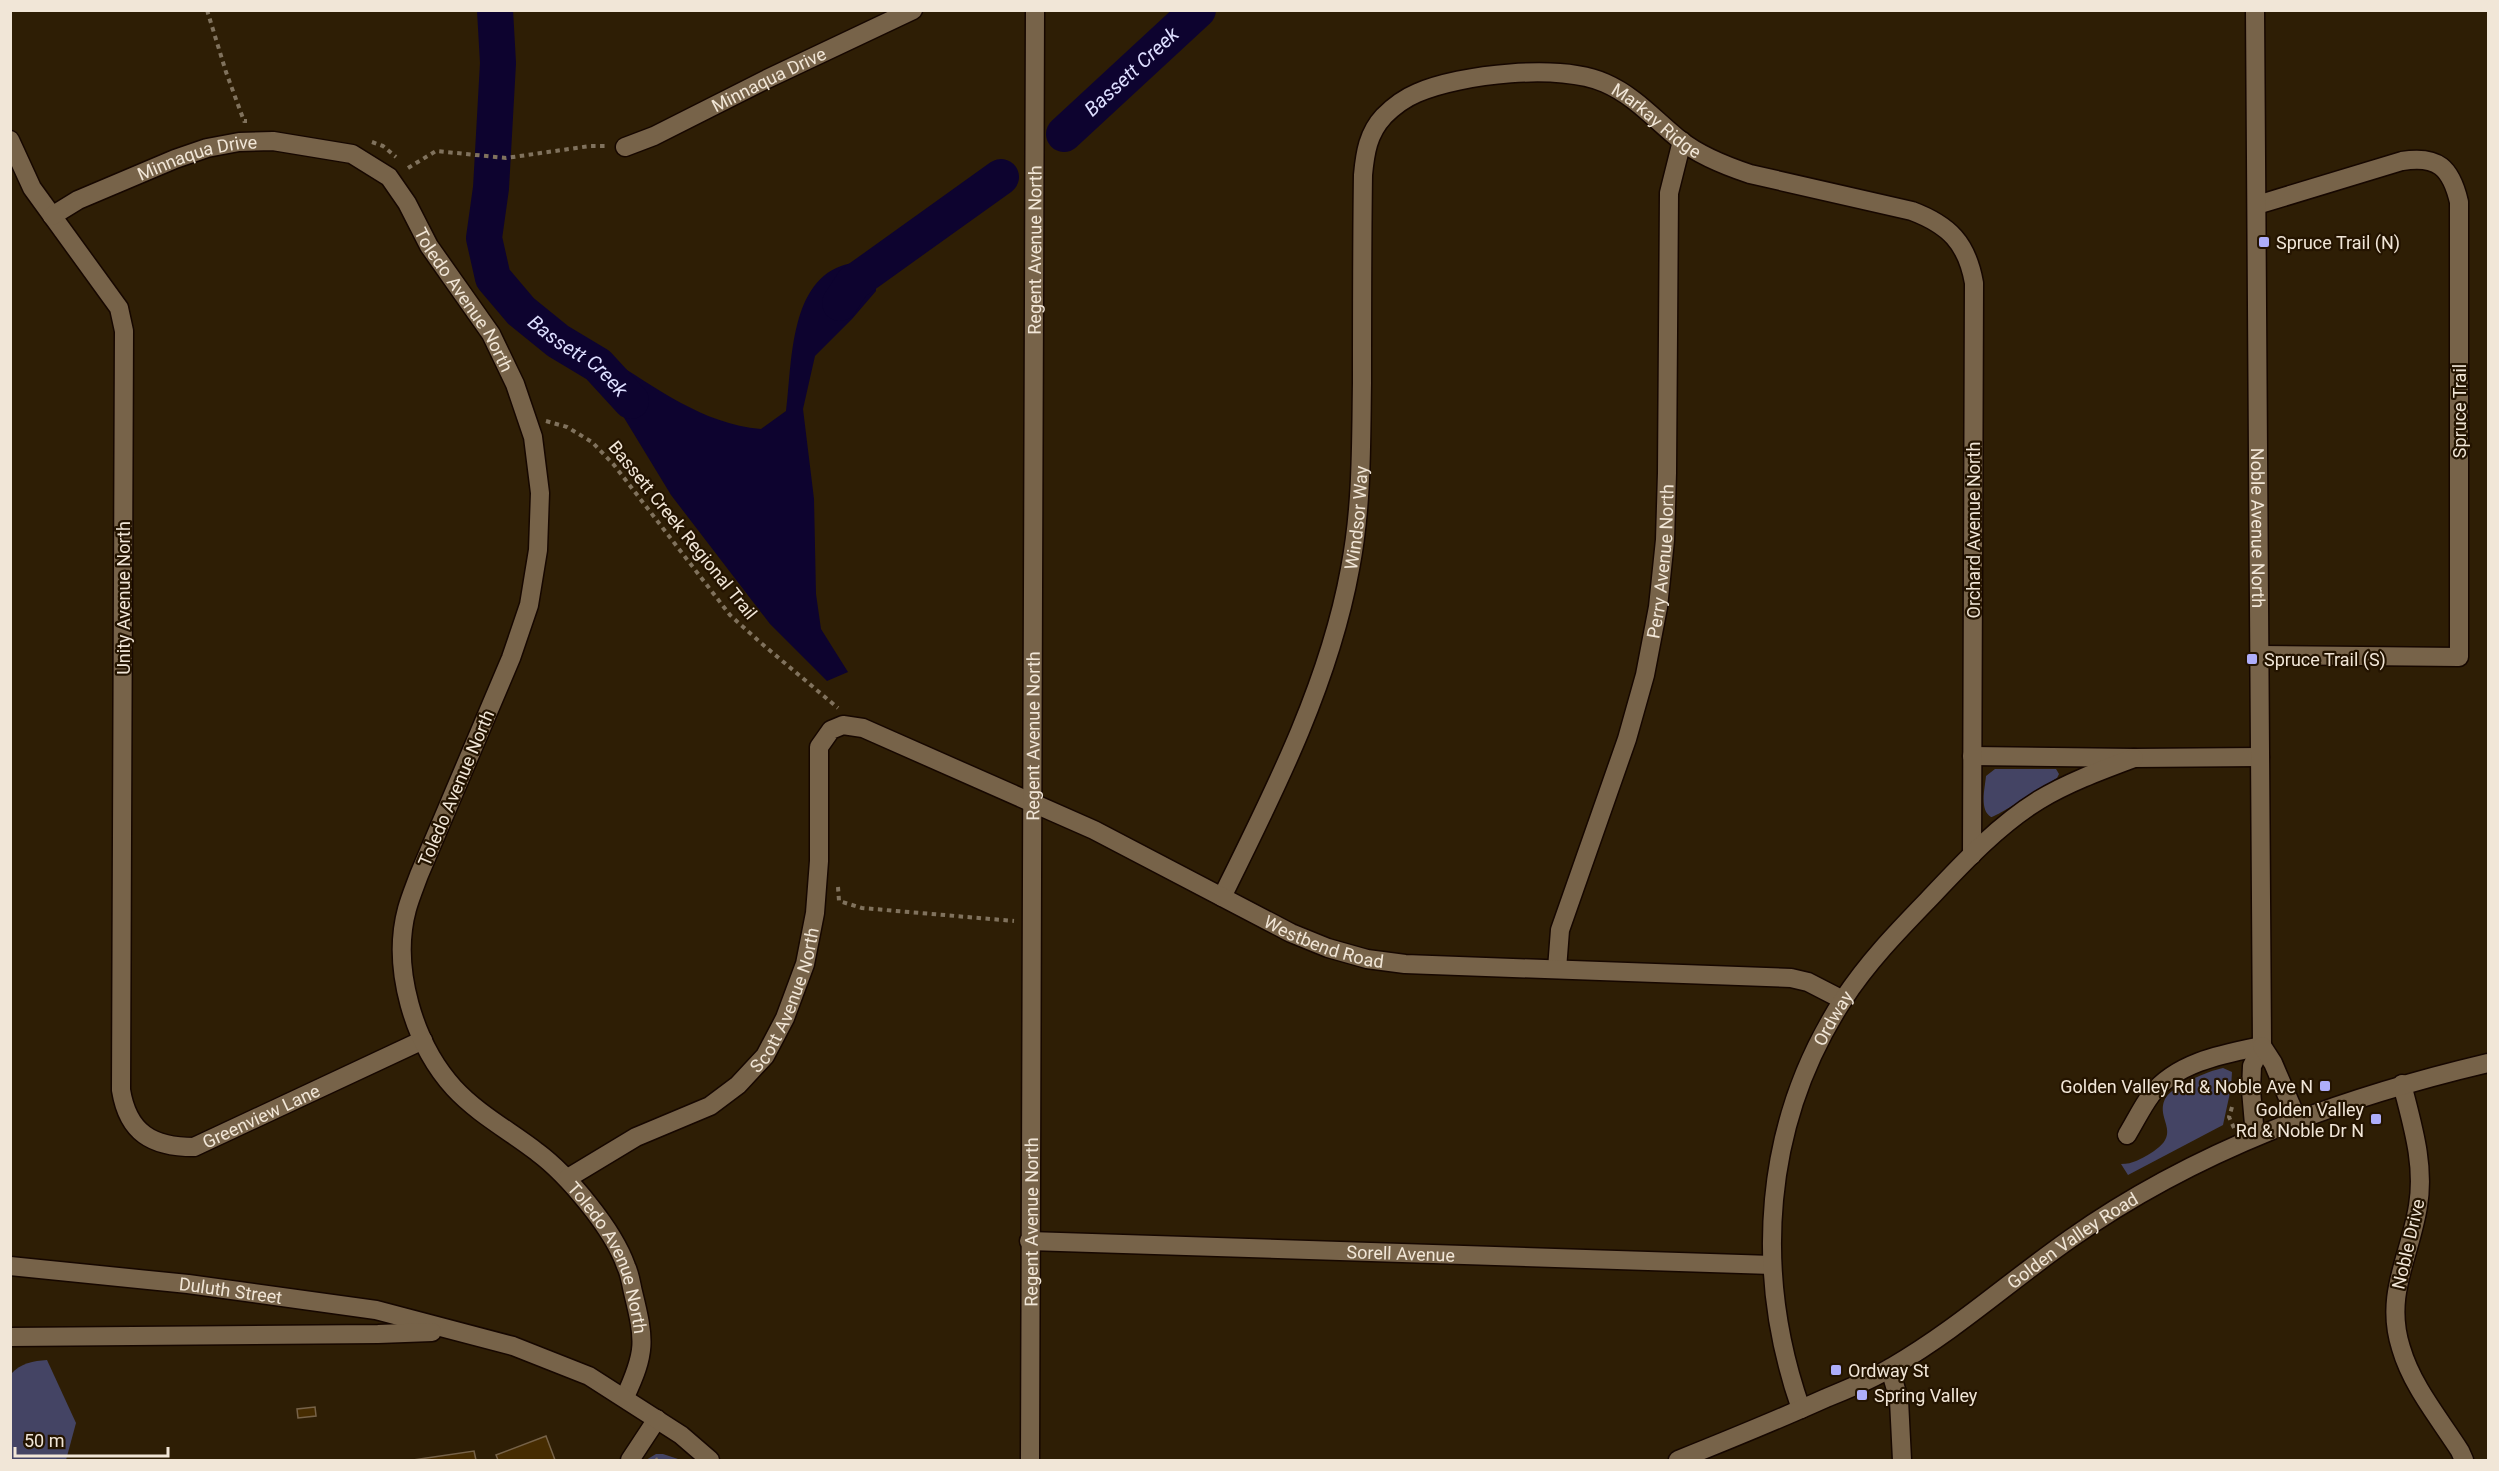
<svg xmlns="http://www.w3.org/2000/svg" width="2499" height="1471" viewBox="0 0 2499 1471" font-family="Roboto,sans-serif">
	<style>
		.green { fill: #444464 }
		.water { fill: #0d032f }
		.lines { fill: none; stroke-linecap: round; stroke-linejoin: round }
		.river { stroke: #0d032f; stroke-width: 36 }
		.building { fill: #462c01; stroke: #766248; stroke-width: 1.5 }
		.street-casing { stroke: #160700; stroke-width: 21 }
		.secondary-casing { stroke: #160700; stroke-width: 21 }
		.path { stroke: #80725d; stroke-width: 4; stroke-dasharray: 4.5 4.5; stroke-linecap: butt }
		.street { stroke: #776349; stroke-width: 18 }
		.secondary { stroke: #776349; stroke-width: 18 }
		.poi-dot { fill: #aeaefa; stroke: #241400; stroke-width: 2 }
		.labels { text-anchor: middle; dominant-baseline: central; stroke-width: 4.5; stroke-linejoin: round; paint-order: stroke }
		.street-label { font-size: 18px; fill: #f1e6d7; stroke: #241400 }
		.poi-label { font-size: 18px; fill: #f1e6d7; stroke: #241400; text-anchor: start }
		.water-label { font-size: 20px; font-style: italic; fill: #dddeff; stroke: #241400 }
	</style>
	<rect width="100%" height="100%" fill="#2e1e05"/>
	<!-- green -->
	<g class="green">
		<path d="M1995,769H2056L2059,774L2057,778C2047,784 1996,817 1991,817C1979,810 1985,788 1986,776Z"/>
		<path d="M2223,1068L2232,1072L2231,1088L2223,1125L2128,1175L2121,1164C2133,1164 2141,1159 2151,1153C2184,1133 2155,1120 2165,1099C2172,1086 2208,1071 2223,1068Z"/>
		<path d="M47,1360L76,1423L66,1460H11V1374C21,1363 33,1361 47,1360Z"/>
		<polygon points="656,1454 663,1454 681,1460 646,1460"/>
	</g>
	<!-- water -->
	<path class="water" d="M874,262L876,291L852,319L815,356L803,409L814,499L816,594L821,629L848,672L827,681L770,624L671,495L595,370L606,357C656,387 702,424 761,429L786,411C792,365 789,285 841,266C851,262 864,263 874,262Z"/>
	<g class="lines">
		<!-- river -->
		<g class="river">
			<path id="s1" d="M495,10L498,63L491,188L484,238L493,278L521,311L558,341L598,365L631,401"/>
			<path id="s2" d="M1064,134L1198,10"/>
			<polyline points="840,303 853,283 1001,177"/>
		</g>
	</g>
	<!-- building -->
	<g class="building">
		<polygon points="315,1407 316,1416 298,1418 297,1409"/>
		<polygon points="546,1436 555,1460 498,1460 496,1455"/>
		<polygon points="474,1451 476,1460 413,1460"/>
	</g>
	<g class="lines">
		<defs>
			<g id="street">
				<path id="s3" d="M10,140L32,188L119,308L124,331L121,1090C128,1133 152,1147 194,1147L423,1040"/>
				<path id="s4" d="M625,147L654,136L767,79L913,10"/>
				<path d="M2257,205L2402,161C2438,155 2451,168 2459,202V657L2261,655"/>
				<path id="s5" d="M52,216L78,200L175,159L207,148L239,142L273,141L352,154L389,177L407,203L429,246L491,334L515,384L533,437L540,493L538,550L529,605L511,658L419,875C415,886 410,898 407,909C391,968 414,1044 454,1088C478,1114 510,1131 537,1152C568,1175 613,1229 626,1266C630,1274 631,1284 633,1292C645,1341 646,1352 625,1397"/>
				<polyline points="1972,756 2134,758 2260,757"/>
				<path id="s6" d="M1222,897C1274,792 1329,684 1350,569C1362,507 1361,446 1362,383C1362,314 1362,244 1363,175C1365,153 1368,133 1384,116C1393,107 1405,98 1417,93C1460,74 1561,63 1605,83C1635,96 1655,120 1680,140C1700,156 1726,166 1750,174L1912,211C1949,225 1967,243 1974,283L1972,855"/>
				<path id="s7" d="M1557,969L1560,930L1627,739L1645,675L1658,607L1665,540L1667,473L1669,193L1682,141"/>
				<path d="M2402,1084C2412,1124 2425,1164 2418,1206C2410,1257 2384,1295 2401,1348C2412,1386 2439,1418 2460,1451L2464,1460"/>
				<path d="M2127,1135C2135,1122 2142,1107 2151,1095C2177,1062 2223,1054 2262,1046"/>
				<path id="s8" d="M568,1178L636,1137L710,1106L738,1085L765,1056L785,1018L805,964L815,913L819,861V747L831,730L843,725L863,728L1094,830L1291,933L1328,948L1367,959L1405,964L1791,978L1808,982L1843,1000"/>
				<path id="s9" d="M1029,1241L1772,1265"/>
				<polyline points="1890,1369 1899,1400 1902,1460"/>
				<path id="s10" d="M1801,1409C1753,1272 1763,1124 1843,1000C1867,963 1897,932 1928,900C1962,864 1997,826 2039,800C2069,782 2102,770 2134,758"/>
				<polyline points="630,1460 657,1419"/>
				<path id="s11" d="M1030,1460L1035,10"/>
			</g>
			<g id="secondary">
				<path id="s12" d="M2255,10L2262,1046L2252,1066L2251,1090L2255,1136"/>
				<polyline points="2262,1046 2273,1063 2297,1119"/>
				<path id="s13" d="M10,1266L188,1284L376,1310L513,1346L589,1376L681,1435L710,1460"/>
				<polyline points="10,1337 378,1334 432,1332"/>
				<path id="s14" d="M1678,1460C1728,1440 1777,1420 1826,1398C1848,1389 1871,1380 1892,1367C1956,1330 2010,1281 2070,1239C2196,1150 2340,1098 2488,1063"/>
			</g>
		</defs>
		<!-- street casing -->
		<use href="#street" class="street-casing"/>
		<!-- secondary casing -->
		<use href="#secondary" class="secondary-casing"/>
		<!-- path -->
		<g class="path">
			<polyline points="207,10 226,72 244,121 247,121"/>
			<polyline points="372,142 383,146 396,157"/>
			<polyline points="408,168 436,151 506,158 590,146 608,146"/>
			<polyline points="546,421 567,427 592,442 614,465 730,615 761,643 838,708"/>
			<polyline points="838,887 839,901 862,908 1014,921"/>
			<polyline points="2232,1107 2229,1117 2234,1128"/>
			<polyline points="656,1460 658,1459"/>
		</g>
		<!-- street -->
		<use href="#street" class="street"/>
		<!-- secondary -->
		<use href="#secondary" class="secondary"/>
	</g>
	<!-- markers -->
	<g class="poi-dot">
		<rect x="2258" y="236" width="12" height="12" rx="3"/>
		<rect x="2246" y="653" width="12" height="12" rx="3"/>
		<rect x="2319" y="1080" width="12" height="12" rx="3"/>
		<rect x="2370" y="1113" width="12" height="12" rx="3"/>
		<rect x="1830" y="1364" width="12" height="12" rx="3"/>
		<rect x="1856" y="1389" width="12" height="12" rx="3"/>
	</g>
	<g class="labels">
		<!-- street labels -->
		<g class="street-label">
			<text stroke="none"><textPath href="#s4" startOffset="159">Minnaqua Drive</textPath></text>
			<text stroke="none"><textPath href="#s6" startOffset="1108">Markay Ridge</textPath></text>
			<text stroke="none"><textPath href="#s5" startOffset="158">Minnaqua Drive</textPath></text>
			<text stroke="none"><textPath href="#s11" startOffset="1210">Regent Avenue North</textPath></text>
			<text stroke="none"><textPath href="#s5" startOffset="504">Toledo Avenue North</textPath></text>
			<text transform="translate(2459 411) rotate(-90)">Spruce Trail</text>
			<text stroke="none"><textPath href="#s6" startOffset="405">Windsor Way</textPath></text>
			<text stroke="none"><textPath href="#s12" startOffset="518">Noble Avenue North</textPath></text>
			<text transform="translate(683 530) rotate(51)">Bassett Creek Regional Trail</text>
			<text transform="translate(1973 530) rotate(-90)">Orchard Avenue North</text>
			<text stroke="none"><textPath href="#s7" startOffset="423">Perry Avenue North</textPath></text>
			<text transform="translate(123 598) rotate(-90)">Unity Avenue North</text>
			<text stroke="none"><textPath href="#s11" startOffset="724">Regent Avenue North</textPath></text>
			<text transform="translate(456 788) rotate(-67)">Toledo Avenue North</text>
			<text stroke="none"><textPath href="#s8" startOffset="1116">Westbend Road</textPath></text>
			<text stroke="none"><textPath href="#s8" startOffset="294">Scott Avenue North</textPath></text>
			<text stroke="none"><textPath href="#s10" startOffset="405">Ordway</textPath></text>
			<text stroke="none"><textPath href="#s3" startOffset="1161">Greenview Lane</textPath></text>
			<text stroke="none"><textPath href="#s11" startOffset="238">Regent Avenue North</textPath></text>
			<text stroke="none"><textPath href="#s14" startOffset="454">Golden Valley Road</textPath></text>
			<text transform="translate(2408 1244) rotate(-77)">Noble Drive</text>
			<text stroke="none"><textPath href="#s9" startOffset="372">Sorell Avenue</textPath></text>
			<text stroke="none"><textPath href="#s5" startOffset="1584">Toledo Avenue North</textPath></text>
			<text stroke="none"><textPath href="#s13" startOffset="222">Duluth Street</textPath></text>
		</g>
		<!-- poi labels -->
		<g class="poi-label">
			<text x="2276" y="242">Spruce Trail (N)</text>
			<text x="2264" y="659">Spruce Trail (S)</text>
			<text x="2313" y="1086" text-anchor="end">Golden Valley Rd &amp; Noble Ave N</text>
			<text x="2364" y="1109" text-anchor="end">Golden Valley<tspan x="2364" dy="21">Rd &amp; Noble Dr N</tspan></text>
			<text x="1848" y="1370">Ordway St</text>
			<text x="1874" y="1395">Spring Valley</text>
		</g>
		<!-- water labels -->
		<g class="water-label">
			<text stroke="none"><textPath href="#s2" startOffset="92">Bassett Creek</textPath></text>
			<text stroke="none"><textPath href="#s1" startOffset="386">Bassett Creek</textPath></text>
		</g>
	</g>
	<!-- border -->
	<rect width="2499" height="1471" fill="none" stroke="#f1e6d7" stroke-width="24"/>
	<!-- scale -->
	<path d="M15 1447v9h153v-9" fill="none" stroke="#f1e6d7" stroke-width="3"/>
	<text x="24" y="1447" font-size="18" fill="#f1e6d7" stroke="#241400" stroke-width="4.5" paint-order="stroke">50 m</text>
</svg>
